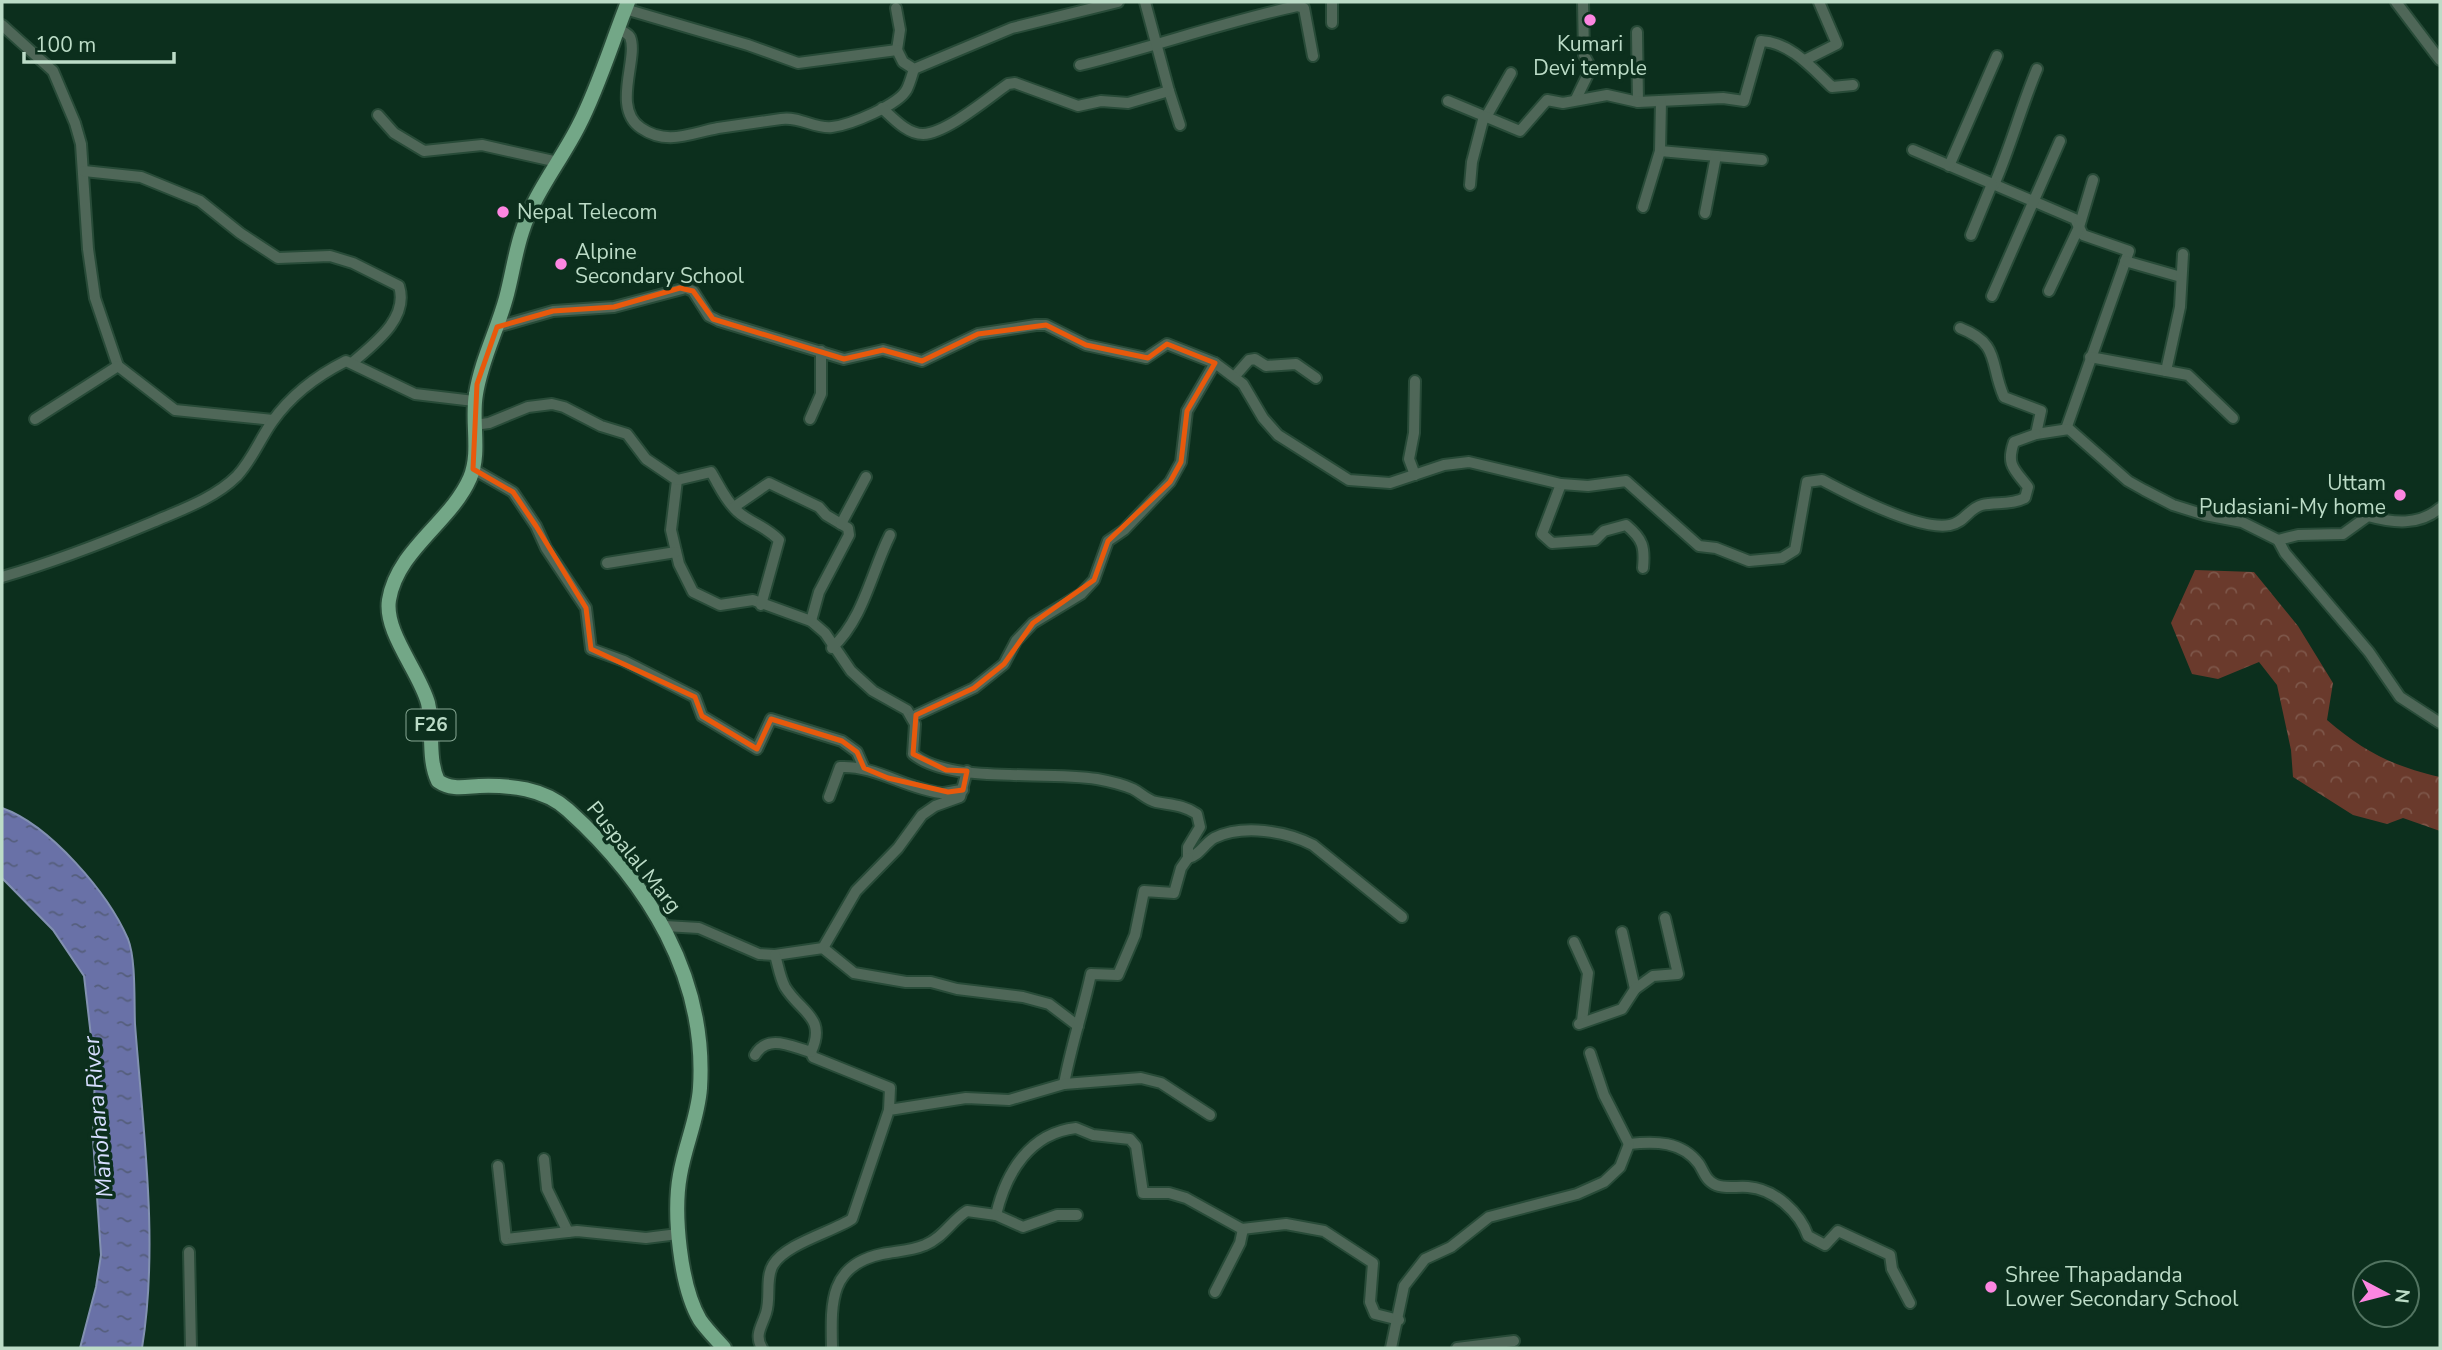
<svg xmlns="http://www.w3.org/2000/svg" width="2442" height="1350" viewBox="0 0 2442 1350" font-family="'Nunito Sans',sans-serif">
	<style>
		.forest { fill: url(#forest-crowns) }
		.water { fill: url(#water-ripples); stroke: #8291b1; stroke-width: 2 }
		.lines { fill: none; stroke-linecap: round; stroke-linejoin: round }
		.minor-casing { stroke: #284b38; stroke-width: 14 }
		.major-casing { stroke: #284b38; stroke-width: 18 }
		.minor { stroke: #4f6758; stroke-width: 10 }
		.major { stroke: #73a787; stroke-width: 14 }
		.marked { fill: none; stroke: #e8590c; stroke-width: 5; stroke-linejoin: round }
		.poi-dot { fill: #fd86e1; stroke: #0c2f1d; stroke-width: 2.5 }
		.labels { text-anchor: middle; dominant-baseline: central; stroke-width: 7; stroke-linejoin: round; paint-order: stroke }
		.shield { fill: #0c2f1d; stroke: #87a894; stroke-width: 2 }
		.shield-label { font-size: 19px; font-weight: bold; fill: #bcdcc7 }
		.poi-label { font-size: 21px; fill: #bcdcc7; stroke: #0c2f1d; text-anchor: start }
		.street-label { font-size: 21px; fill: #bcdcc7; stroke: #0c2f1d }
		.water-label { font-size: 23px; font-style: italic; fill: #d6ddfe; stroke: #0c2f1d }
	</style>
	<defs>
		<pattern id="forest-crowns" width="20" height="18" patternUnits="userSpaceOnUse" patternTransform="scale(1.75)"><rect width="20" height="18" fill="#6a3a2c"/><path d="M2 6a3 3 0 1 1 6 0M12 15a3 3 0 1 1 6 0" fill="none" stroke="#7d5649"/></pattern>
		<pattern id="water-ripples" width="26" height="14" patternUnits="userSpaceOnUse" patternTransform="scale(1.75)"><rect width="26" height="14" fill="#6971a7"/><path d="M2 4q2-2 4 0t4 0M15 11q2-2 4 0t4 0" fill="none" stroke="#555e7c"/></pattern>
	</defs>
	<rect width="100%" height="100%" fill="#0c2f1d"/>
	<!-- forest -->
	<path class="forest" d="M2195,570L2254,572L2298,626L2333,683L2327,720C2364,752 2393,766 2440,777V831L2403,818L2387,824L2353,815L2293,777L2291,750L2277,685L2259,662L2218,679L2192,674L2171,623Z"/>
	<!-- water -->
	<path class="water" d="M2,808C50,825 108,893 128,939C136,959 134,1002 135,1024C143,1130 159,1243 142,1348H80L96,1287L101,1255L93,1139L95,1071L84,976L53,930L2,878Z"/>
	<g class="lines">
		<defs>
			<g id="minor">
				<polyline points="1332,2 1332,23"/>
				<polyline points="2396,2 2440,60"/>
				<polyline points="896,8 900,30 897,50"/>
				<polyline points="625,9 748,45 798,63 897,50 903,62 914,69 1012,28 1118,2"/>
				<polyline points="2,25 53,71 75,123 81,144 88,249 95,298 118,366 175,410 273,420"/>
				<path d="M616,29C621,31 627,32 630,37C639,58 611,108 641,128C667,146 691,133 718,128C738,125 760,122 781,119C800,116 814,129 832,127C850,125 899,105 907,89C910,83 912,75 914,69"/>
				<polyline points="1637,32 1638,102"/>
				<polyline points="1805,60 1837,44 1819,2"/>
				<path d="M1080,65C1153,47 1224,22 1297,6L1304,8L1313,56"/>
				<polyline points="1169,91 1180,125"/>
				<polyline points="1576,99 1591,68 1584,55 1583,2"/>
				<polyline points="1448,101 1484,116"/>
				<path d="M882,108C893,118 907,134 923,134C947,133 988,98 1008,84L1015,83L1078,106L1101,101L1128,103L1169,91L1145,2"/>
				<polyline points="378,115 394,133 424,151 482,145 558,162"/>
				<polyline points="1486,117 1511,73"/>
				<polyline points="1913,150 2075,219 2083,235 2129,251 2066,429"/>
				<polyline points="1660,151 1762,160"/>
				<polyline points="1949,166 1997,56"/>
				<path d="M84,171L141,177L200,201L240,233L278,258L330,256L353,263L399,286C409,318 375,343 353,362"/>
				<path d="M1470,185L1472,162L1484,116L1520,131L1547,100L1563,103L1607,95L1638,102L1723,98L1744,101L1761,41C1790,42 1812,68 1832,87L1853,85"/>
				<path d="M1994,185C2011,146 2021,107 2037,69"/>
				<polyline points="1643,207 1660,151 1661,101"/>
				<polyline points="1705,213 1716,156"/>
				<polyline points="1971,235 1992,184"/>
				<polyline points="2125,261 2181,277"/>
				<polyline points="2049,291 2079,227 2093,180"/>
				<polyline points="1992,296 2060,141"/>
				<polyline points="497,327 553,311 614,307 686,288 693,291 709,316 719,321 844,359 883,350 922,361 978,334 1036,325 1046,325 1086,345 1146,358 1167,344 1215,363"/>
				<path d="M1960,328C2001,344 1989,363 2004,397L2041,411L2036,434L2069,429L2128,481L2144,490L2173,505L2205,515L2242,522L2278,540"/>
				<polyline points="2090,357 2188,375 2233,418"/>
				<polyline points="2166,371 2180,307 2183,254"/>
				<polyline points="1235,376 1249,360 1255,359 1266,366 1296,364 1316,378"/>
				<polyline points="1415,381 1414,433 1409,459 1415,475"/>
				<polyline points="35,419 118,366"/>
				<polyline points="810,419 821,394 821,351"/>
				<path d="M474,425L489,423L528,407L552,404L564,407L601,426L627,434L646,459L677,480L671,530L679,564L693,592L720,605L753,600L811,621L825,633L851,671L873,691L907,710L915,724L913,754C951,785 1046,770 1097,779C1108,781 1122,784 1133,789C1141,793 1147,800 1156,802C1171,805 1184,805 1197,814L1200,827L1188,847V858C1199,856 1204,844 1214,838C1243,824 1286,831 1313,845L1402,917"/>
				<polyline points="473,469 513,492 536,526 546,548 586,608 591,649 624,661 695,697 702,716 757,749 771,719 842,741 857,752 864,768"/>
				<path d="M677,480L711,472C719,485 725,500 737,511C750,523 764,525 779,540L761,605"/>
				<path d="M1561,484L1542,534L1552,543L1595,540L1604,531L1626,525C1643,539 1645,547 1643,568"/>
				<polyline points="734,507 769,483 819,507 826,515 841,524"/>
				<path d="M2440,508C2419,526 2393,523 2368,516L2343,534L2298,535L2278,540L2285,553L2369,652L2400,697L2440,723"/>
				<polyline points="607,563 676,552"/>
				<path d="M2,577C54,562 103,543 153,522C181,510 215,498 237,476C252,460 260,439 272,422C291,395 318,375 346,361L415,394L474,401"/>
				<polyline points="811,621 819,592 849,535 848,528 841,524 866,477"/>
				<path d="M832,648C864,618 871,573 890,535"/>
				<path d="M912,717L974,688L1004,664L1016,641L1033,623L1081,594L1094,580L1108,541L1124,530L1170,482L1181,462L1187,411L1215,363L1243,384L1263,418L1278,435L1349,480L1390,483L1444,465L1469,462L1561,484L1588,486L1626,481L1699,546L1716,548L1749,561L1782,558L1795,550L1807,482L1822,480C1850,495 1919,531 1950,525C1964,523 1969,508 1982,505C1996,502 2011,505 2025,498L2028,487C2014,469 2006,465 2014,442L2036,434"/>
				<path d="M829,797L840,767C875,765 906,789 941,793C948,793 955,790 963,790"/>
				<polyline points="665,926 699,928 759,954 775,955 823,948 854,973 906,982 931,982 957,989 1023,997 1049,1004 1078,1026"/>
				<polyline points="1622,932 1635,989"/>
				<polyline points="1574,942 1588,973 1582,1021"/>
				<polyline points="823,948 856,891 898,848 922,815 935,806 960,797 967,771"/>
				<polyline points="1579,1024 1622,1009 1635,989 1653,976 1678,974 1665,918"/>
				<polyline points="811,1052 813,1057 890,1088 889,1110"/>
				<path d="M1590,1053L1604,1095L1629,1144C1655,1141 1682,1141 1699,1164C1704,1172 1706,1181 1716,1185C1726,1189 1737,1186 1748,1187C1775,1189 1800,1213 1808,1236L1825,1245L1838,1231L1890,1255L1892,1269L1910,1303"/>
				<path d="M755,1055C768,1033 792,1047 811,1052C827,1017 801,1013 785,987C780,978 778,965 775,955"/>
				<path d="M1064,1084C1071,1046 1083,1011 1091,974L1118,975L1135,935L1144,891L1174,893L1181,868L1188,858"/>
				<polyline points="544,1159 547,1189 568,1232"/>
				<polyline points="498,1166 506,1239 577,1231 646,1238 678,1234"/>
				<path d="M996,1215C1006,1172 1030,1133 1076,1128L1093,1135L1130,1139L1136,1146L1143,1193H1169L1186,1198L1242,1229L1286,1224L1324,1231L1373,1263L1370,1302L1375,1314L1399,1320"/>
				<polyline points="189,1252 191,1348"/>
				<polyline points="1215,1292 1240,1243 1243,1229"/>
				<path d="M762,1348C754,1335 762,1326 766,1313C771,1298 765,1278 773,1265C785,1244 832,1232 852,1219L889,1110L966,1098L1009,1100L1064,1084L1141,1078L1161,1083L1210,1115"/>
				<path d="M832,1348C831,1303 829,1265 882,1254C897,1251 911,1251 925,1245C943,1238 952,1220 967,1211L996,1215L1023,1227L1057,1215H1077"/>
				<polyline points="1391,1348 1404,1286 1425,1259 1451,1247 1489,1217 1577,1194 1604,1182 1620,1167 1629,1144"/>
				<polyline points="1457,1348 1514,1341"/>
			</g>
			<path id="major" d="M628,2C612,42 599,86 579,125C561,161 534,193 522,232C515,253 512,276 506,298C497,331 481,361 476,394C471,421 481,452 470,478C451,522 397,550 389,600C384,632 419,671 428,703C434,728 427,758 438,781C451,790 464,787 479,786C510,785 544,788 568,810C648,882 707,977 700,1088C698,1118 685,1145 680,1175C673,1213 680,1286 700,1320C707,1330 716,1339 724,1348"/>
		</defs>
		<!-- minor casing -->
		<use href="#minor" class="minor-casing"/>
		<!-- major casing -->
		<use href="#major" class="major-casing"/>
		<!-- minor -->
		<use href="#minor" class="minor"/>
		<!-- major -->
		<use href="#major" class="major"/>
	</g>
	<!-- marked area -->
	<path class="marked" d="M680,288L693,291L713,319L844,359L883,350L922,361L978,334L1046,325L1086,345L1148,358L1167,344L1215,363L1187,411L1181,462L1170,482L1108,541L1094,580L1033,623L1004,664L974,688L916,715L913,754L946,770L967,771L963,790L948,792L888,778L864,768L857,752L842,741L771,719L757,749L702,716L695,697L591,649L586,608L536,526L513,492L473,469L477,384L497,327L553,311L614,307Z"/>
	<!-- markers -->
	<g class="poi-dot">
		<circle cx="1590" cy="20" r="7"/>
		<circle cx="503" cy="212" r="7"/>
		<circle cx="561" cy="264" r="7"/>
		<circle cx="2400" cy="495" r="7"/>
		<circle cx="1991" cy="1287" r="7"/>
	</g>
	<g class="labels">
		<!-- shield labels -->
		<rect class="shield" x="406.5" y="709.5" width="49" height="31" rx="5"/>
		<g class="shield-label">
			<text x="431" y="725">F26</text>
		</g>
		<!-- poi labels -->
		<g class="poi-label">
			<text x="1590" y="44" text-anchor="middle">Kumari<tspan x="1590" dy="24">Devi temple</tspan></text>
			<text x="517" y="212">Nepal Telecom</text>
			<text x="575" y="252">Alpine<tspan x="575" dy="24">Secondary School</tspan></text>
			<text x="2386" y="483" text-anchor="end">Uttam<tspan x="2386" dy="24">Pudasiani-My home</tspan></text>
			<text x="2005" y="1275">Shree Thapadanda<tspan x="2005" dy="24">Lower Secondary School</tspan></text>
		</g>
		<!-- street labels -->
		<g class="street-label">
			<text transform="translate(634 857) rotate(51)">Puspalal Marg</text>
		</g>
		<!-- water labels -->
		<g class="water-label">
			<text transform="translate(98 1117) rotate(-95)">Manohara River</text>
		</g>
	</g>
	<!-- border -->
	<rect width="2442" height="1350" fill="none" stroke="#bcdcc7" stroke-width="7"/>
	<!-- north arrow -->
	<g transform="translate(2386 1294) rotate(97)"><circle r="33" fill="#0c2f1d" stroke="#527461" stroke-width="2"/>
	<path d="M0-5L12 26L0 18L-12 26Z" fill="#fd86e1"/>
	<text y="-10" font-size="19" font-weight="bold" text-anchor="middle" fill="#bcdcc7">N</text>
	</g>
	<!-- scale -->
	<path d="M24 52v10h150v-10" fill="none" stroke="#bcdcc7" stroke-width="3.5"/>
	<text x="35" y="52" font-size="21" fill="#bcdcc7" stroke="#0c2f1d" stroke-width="5" paint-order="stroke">100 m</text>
</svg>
